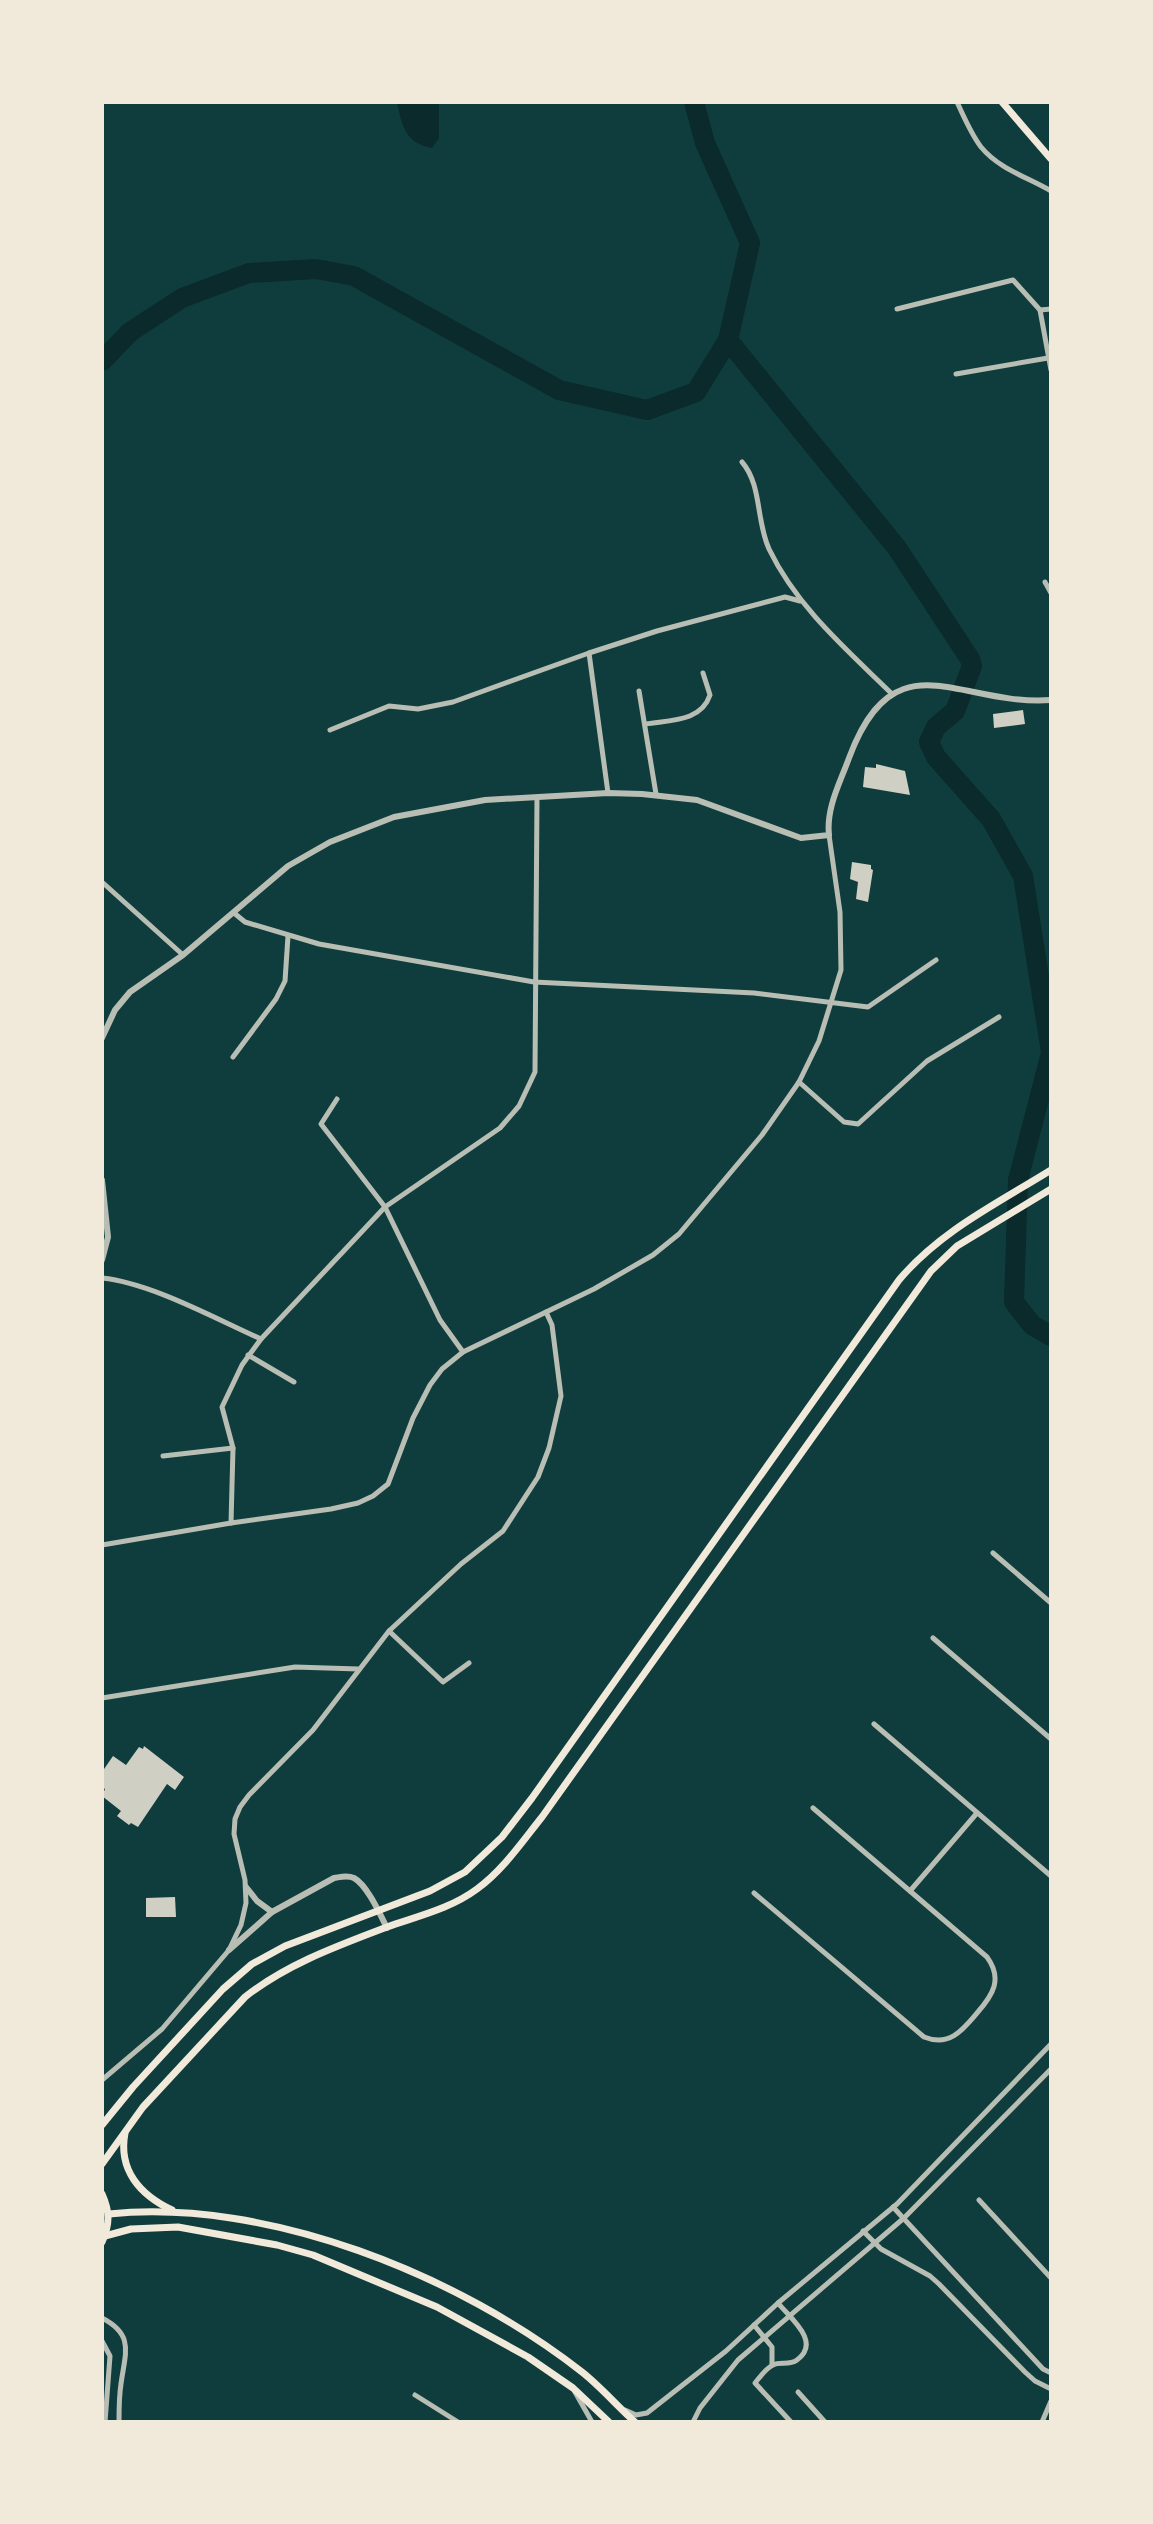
<svg xmlns="http://www.w3.org/2000/svg" width="1153" height="2524" viewBox="0 0 1153 2524" font-family="'Playfair Display',serif">
	<style>
		.water { fill: #0a2a2b }
		.lines { fill: none; stroke-linecap: round; stroke-linejoin: round }
		.river { stroke: #0a2a2b; stroke-width: 20 }
		.building { fill: #cfcfc3 }
		.minor { stroke: #b8beb3; stroke-width: 5 }
		.tertiary { stroke: #b8beb3; stroke-width: 6 }
		.secondary { stroke: #f1e9da; stroke-width: 7 }
	</style>
	<rect width="100%" height="100%" fill="#0f3d3e"/>
	<!-- water -->
	<path class="water" d="M397,102H439V138L432,148C405,143 402,126 397,102Z"/>
	<g class="lines">
		<!-- river -->
		<g class="river">
			<polyline points="728,340 897,548 970,659 972,666 955,711 936,727 929,742 936,757 991,819 1023,876 1051,1052"/>
			<polyline points="102,361 130,332 182,298 249,273 316,269 354,276 559,390 647,410 696,392 728,340 750,243 705,143 694,102"/>
			<polyline points="1051,1053 1018,1180 1014,1302 1032,1325 1051,1336"/>
		</g>
	</g>
	<!-- building -->
	<g class="building">
		<polygon points="1023,710 1025,724 994,728 993,714"/>
		<polygon points="876,764 905,771 910,795 863,787 865,767 876,768"/>
		<polygon points="852,862 871,865 871,869 873,870 868,902 856,899 858,882 850,879"/>
		<polygon points="144,1746 184,1777 175,1790 167,1784 138,1827 131,1823 129,1825 117,1816 121,1811 102,1796 105,1789 102,1787 102,1772 113,1756 126,1765 139,1747 143,1749"/>
		<polygon points="175,1897 176,1917 146,1917 146,1898"/>
	</g>
	<g class="lines">
		<!-- minor -->
		<g class="minor">
			<path d="M957,102C964,117 971,134 981,147C999,169 1027,177 1051,191"/>
			<polyline points="897,309 1013,280 1040,310 1051,309"/>
			<polyline points="1040,310 1051,370"/>
			<polyline points="956,374 1048,358"/>
			<path d="M742,462C762,485 756,521 769,549C797,607 846,649 891,693"/>
			<polyline points="1045,582 1051,593"/>
			<polyline points="589,653 608,793"/>
			<polyline points="639,691 656,794"/>
			<path d="M646,724C670,720 701,722 710,695L703,673"/>
			<polyline points="330,730 389,706 418,709 453,702 589,653 657,631 785,597 800,601"/>
			<polyline points="102,882 183,955"/>
			<polyline points="234,913 245,922 319,944 534,982 754,993 868,1007 936,960"/>
			<polyline points="233,1057 276,999 285,981 288,936"/>
			<polyline points="799,1082 844,1122 858,1124 927,1061 999,1017"/>
			<polyline points="337,1099 321,1124 385,1207 440,1320 463,1352"/>
			<path d="M102,1278C151,1283 214,1318 261,1339"/>
			<polyline points="248,1355 294,1382"/>
			<polyline points="163,1456 233,1448"/>
			<polyline points="231,1523 233,1448 222,1407 242,1365 261,1339 385,1207 500,1128 519,1106 535,1072 537,797"/>
			<polyline points="102,1545 231,1523 331,1509 358,1503 373,1496 388,1484 413,1418 430,1385 442,1369 463,1352 594,1289 653,1255 679,1234 762,1135 799,1082 819,1041 841,970 840,912 829,835"/>
			<polyline points="993,1553 1051,1603"/>
			<polyline points="389,1631 443,1682 469,1663"/>
			<polyline points="933,1638 1051,1739"/>
			<polyline points="102,1698 295,1667 358,1669"/>
			<polyline points="874,1724 1051,1876"/>
			<polyline points="910,1891 977,1813"/>
			<path d="M754,1893L924,2037C949,2047 962,2031 977,2013C993,1995 1003,1979 987,1957L813,1808"/>
			<polyline points="102,2080 162,2029 229,1950 241,1925 246,1903 245,1880 234,1834 235,1819 240,1807 249,1795 313,1730 389,1631 461,1564 503,1531 538,1477 549,1448 561,1396 552,1325 546,1312"/>
			<polyline points="979,2200 1051,2278"/>
			<polyline points="893,2207 1043,2369 1051,2373"/>
			<polyline points="863,2231 881,2249 930,2276 939,2284 1025,2372 1035,2381 1051,2389"/>
			<path d="M778,2303C790,2318 822,2342 797,2360C789,2366 780,2361 773,2365C766,2368 760,2377 755,2383L791,2422"/>
			<path d="M102,2318C135,2335 125,2353 121,2384C119,2396 119,2409 119,2422"/>
			<polyline points="754,2325 772,2347 772,2365"/>
			<polyline points="102,2341 110,2356 105,2422"/>
			<polyline points="575,2392 592,2422"/>
			<polyline points="798,2392 825,2422"/>
			<polyline points="415,2395 458,2422"/>
			<polyline points="625,2410 636,2415 647,2413 726,2351 778,2303 897,2204 1051,2044"/>
			<polyline points="693,2422 700,2408 738,2360 904,2218 1051,2069"/>
			<polyline points="1042,2422 1051,2401"/>
		</g>
		<!-- tertiary -->
		<g class="tertiary">
			<path d="M102,1038L115,1010L130,992L183,955L288,866L330,842L394,817L485,800L608,793L642,794L697,800L801,838L829,835C826,808 840,783 849,758C895,635 959,707 1051,700"/>
			<polyline points="102,1180 108,1237 102,1260"/>
			<polyline points="246,1887 257,1901 272,1912"/>
			<path d="M229,1950L272,1912L334,1878C341,1877 347,1875 354,1878C367,1885 380,1914 387,1928"/>
		</g>
		<!-- secondary -->
		<g class="secondary">
			<polyline points="1002,102 1051,159"/>
			<path d="M102,2125L133,2087L223,1989L252,1964L285,1946L430,1891L465,1872L502,1837L532,1798L899,1280C940,1231 998,1203 1051,1170"/>
			<path d="M125,2133C118,2170 140,2195 172,2210"/>
			<path d="M102,2164L143,2107L245,1997C287,1964 337,1946 387,1927C418,1916 450,1909 477,1889C503,1870 522,1842 542,1817L931,1271L957,1246L1051,1189"/>
			<path d="M102,2194C110,2212 110,2224 102,2242"/>
			<path d="M109,2214C268,2198 458,2275 582,2372C601,2387 617,2406 635,2422"/>
			<polyline points="105,2236 131,2229 178,2227 277,2245 313,2255 437,2307 528,2357 573,2388 609,2422"/>
		</g>
	</g>
	<!-- border -->
	<rect width="1153" height="2524" fill="none" stroke="#f1e9da" stroke-width="208"/>
</svg>
